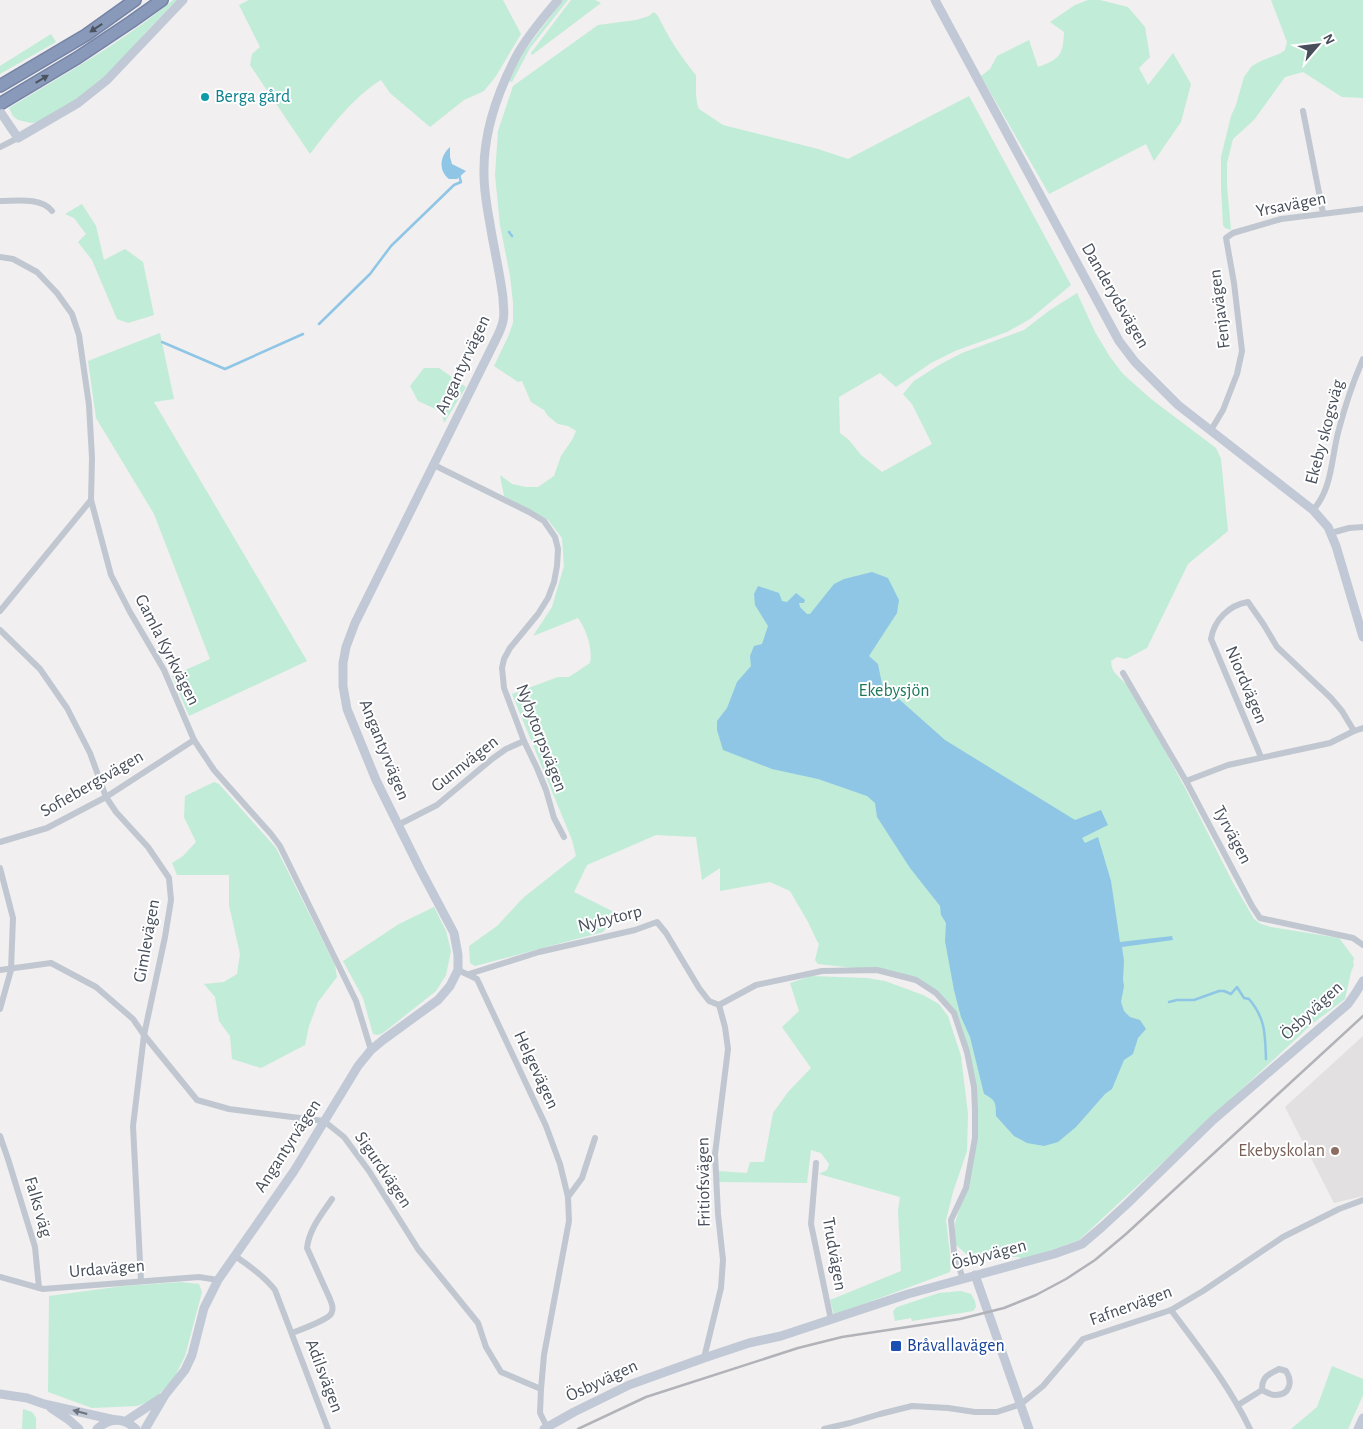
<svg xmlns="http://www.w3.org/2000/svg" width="1363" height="1429" viewBox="0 0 1363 1429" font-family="'Alegreya Sans',sans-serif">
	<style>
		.education { fill: #e2e0e0 }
		.green { fill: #c0ecd8 }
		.water { fill: #8fc6e6 }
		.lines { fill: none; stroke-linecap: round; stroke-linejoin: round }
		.stream { stroke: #8fc6e6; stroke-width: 2.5 }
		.highway-casing { stroke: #7584a6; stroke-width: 14 }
		.street { stroke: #c0c7d0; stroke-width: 6 }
		.secondary { stroke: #c2c9d6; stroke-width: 9 }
		.highway { stroke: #8999ba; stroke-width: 11 }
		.rail { stroke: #b1b3b9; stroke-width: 2.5 }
		.oneway { fill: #4b5360 }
		.oneway2 { fill: #6d7480 }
		.culture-dot { fill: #0f9aa8; stroke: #fff; stroke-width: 2 }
		.education-dot { fill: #8d6e63; stroke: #fff; stroke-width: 2 }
		.transit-dot { fill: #1a4fb4; stroke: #fff; stroke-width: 2 }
		.labels { text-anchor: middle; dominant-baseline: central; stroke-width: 4; stroke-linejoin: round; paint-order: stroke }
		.culture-label { font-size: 18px; fill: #0d838f; stroke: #fff; text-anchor: start }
		.street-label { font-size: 18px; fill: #484f5b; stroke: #fff }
		.park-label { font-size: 18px; fill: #1d7859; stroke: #fff }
		.education-label { font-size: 18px; fill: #785e54; stroke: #fff; text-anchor: end }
		.transit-label { font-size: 18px; fill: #164399; stroke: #fff; text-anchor: start }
	</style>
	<rect width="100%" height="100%" fill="#f1efef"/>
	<!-- education -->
	<polygon class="education" points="1363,1036 1363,1196 1334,1203 1285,1107"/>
	<!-- green -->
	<g class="green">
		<path d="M173,0H177L146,32L115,68L74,101L39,122L31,123L18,120L13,116L9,108C65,74 123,42 173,0Z"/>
		<path d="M249,0H503L521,34L496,76L484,91L464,100L430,127L390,93L381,80C352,98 331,127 310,154L250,65L252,54L260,47L239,5Z"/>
		<polygon points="563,0 568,0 530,48 512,82 509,81 523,53"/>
		<polygon points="571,0 595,0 601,3 532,55 531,53"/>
		<path d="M1088,0H1100L1128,7L1145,27L1150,57L1139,68L1148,85L1173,53L1191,84L1181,122L1154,161L1146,144L1049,194L981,76L990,69L997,56L1029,40L1038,67C1061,59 1063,54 1064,32L1050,22L1075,5Z"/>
		<polygon points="1271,0 1363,0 1363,98 1342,97 1303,72 1285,77 1254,120 1233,139 1227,163 1227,186 1231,230 1225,228 1223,225 1221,187 1221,157 1231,116 1236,105 1244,77 1252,66 1261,61 1281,53 1285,50 1287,42"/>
		<path d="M654,12L658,16C668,37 681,57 696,75V94L697,103L699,109L723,125L818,149L848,159L969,96L1071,285L1030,319L1007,332L955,351L931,363L896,387L880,373L839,397L840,433L849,440L861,455L882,472L932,444L912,404L903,394L914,381L939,365L962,353L1024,330L1050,310L1077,293L1095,332L1110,357L1123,374L1151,399L1216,448L1221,459L1228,531L1188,564L1147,648L1126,659L1117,657L1111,661C1111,673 1120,677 1127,685C1130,688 1132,692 1135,695L1185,788L1232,881L1254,919L1261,924L1271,927L1339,938L1354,958L1353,963L1354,965L1351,972L1345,999L1312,1024L1079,1240L1038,1255L1021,1259L1019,1257L984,1256L973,1260L956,1245L954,1234L955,1223L970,1176L978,1126L977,1094L965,1037L946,1003L919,984L899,977L854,968L818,964L815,960L819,944L817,941L808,922L790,891L770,882L720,891V868L702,880L696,837L656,835L587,865L574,892L616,913L603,932L475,966L470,963L469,946L497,926L523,898L576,856L572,840L512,694L558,677H569L590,663C593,648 586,629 578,618L533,636L552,607L564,566L562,538L548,520L504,496L500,475L512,484L526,487H538L554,476L561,456L572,440L576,431L568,426L558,424L548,416L544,410L531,402L522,381L518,382L494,366L508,337L513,323V302L510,276L500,225L495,175L498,131L513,86L598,25L636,20L649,16Z"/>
		<polygon points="51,34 56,42 0,74 0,66"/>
		<polygon points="82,204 96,226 104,260 125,249 143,262 154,315 128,323 117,319 92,260 78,242 86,234 74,218 65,214"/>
		<polygon points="160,333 174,399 154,402 307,661 189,716 172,676 210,659 154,514 96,418 88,361"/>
		<polygon points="424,368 439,368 466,387 444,423 442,412 418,401 410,386"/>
		<polygon points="214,782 219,784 276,848 335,965 337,977 318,1002 309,1026 305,1045 261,1068 232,1059 230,1036 219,1021 215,997 204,984 224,982 237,974 240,954 229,905 229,875 177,875 172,863 183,856 196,842 184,817 185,796"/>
		<polygon points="434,907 446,931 451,951 446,975 436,991 383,1033 378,1035 373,1034 363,998 343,961 399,924"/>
		<polygon points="811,976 867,978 885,981 923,995 939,1004 948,1016 961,1056 968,1114 967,1151 953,1192 946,1220 951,1263 950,1272 834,1315 830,1300 901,1271 898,1211 900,1197 819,1174 827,1170 829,1164 821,1153 811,1150 807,1183 719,1182 718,1171 747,1173 750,1162 764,1162 773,1113 788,1092 811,1068 782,1027 799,1011 790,983"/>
		<polygon points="181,1282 199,1284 202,1292 185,1356 173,1380 152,1401 137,1406 92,1408 48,1392 49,1296 123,1286"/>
		<polygon points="961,1291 971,1294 975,1301 976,1307 973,1311 912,1321 911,1318 895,1321 893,1311 897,1307 939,1293"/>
		<polygon points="1332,1366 1363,1379 1363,1395 1348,1429 1291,1429 1317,1407"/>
		<polygon points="23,1409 32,1412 36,1418 36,1429 22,1429"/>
	</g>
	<!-- water -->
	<g class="water">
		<path d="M450,147V157L452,164L466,171L457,179H449C438,170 440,156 450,147Z"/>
		<path d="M872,572L888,578L899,600L897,613L869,656L878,664L882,684L945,740L1075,820L1101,810L1108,825L1082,838L1085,843L1098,837L1111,881L1120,942L1172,936L1173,940L1122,947L1124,961L1123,980L1124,986L1121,1002L1124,1011L1130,1017L1140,1020L1146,1029L1138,1038L1133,1054L1124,1060L1112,1089L1105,1094L1076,1127L1058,1142L1044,1146L1027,1143L1014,1136L996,1116C996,1103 996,1100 984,1094L970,1037L961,1017L954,990L945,941L946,923L941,915L940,906L910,868L877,817L875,803L867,796L818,779L772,769L723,750L717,730V721L727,708L737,682L751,666L750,656L754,646L762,644L768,626L755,605L754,594L758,586L779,593L782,601L787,602L796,593L805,600L804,603H799L800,607L807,614H810L834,584L844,579Z"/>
	</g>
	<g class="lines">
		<!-- stream -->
		<g class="stream">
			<polyline points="509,232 512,236"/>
			<polyline points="319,324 370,274 391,246 454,185 461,182 459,175"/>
			<polyline points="162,342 225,369 303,334"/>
			<path d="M1169,1002L1177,1000H1194L1219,991H1224L1231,994L1237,987L1244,998L1249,999C1266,1019 1265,1035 1266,1059"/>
		</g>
		<defs>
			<g id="highway">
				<polyline points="0,86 86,35 135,0"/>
				<polyline points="0,104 77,58 131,22 162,0"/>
			</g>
		</defs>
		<!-- highway casing -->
		<use href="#highway" class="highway-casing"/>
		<!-- street -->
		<g class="street">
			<polyline points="1303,111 1323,213"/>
			<polyline points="0,147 18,138"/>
			<path d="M0,201C16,201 41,197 52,211"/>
			<polyline points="0,257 13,259 37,272 57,293 72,314 79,335 89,405 92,458 91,500 111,575 130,612 164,670 194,740 214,770 271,834 280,846 356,1001 371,1050"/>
			<polyline points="1211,430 1223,410 1237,374 1242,351 1234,283 1226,238 1233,233 1281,219 1363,209"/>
			<polyline points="434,465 529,512 544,521 555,537 558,549 557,566 554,582 548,598 538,614 510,648 504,659 502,668 504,688 524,741 537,768 546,790 554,818 564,837"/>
			<path d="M1313,510C1333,488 1331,457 1339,429C1345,406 1353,382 1363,359"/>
			<polyline points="1331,533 1349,528 1363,527"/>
			<polyline points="0,611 91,500"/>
			<polyline points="0,630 40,669 67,708 90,753 106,797 116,812 148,847 169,878 171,900 165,937 144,1035 133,1126 141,1281"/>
			<polyline points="1123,673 1186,781 1252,906 1260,918 1353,938 1363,945"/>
			<path d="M1261,757L1211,639C1214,620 1229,605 1248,602L1264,625L1277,647L1331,698L1342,711L1354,731"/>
			<polyline points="1186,781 1228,765 1330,743 1354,731 1363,728"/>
			<polyline points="398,825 437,805 492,759 506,749 524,741"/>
			<polyline points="0,842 47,828 106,797 194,740"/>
			<polyline points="0,868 13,918 11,970 0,1009"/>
			<polyline points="0,970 51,963 96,987 133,1019 144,1035 197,1100 229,1109 324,1121 344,1137 369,1171 418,1249 478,1323 486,1347 501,1372 541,1389"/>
			<polyline points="458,970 477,979 546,1126 560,1164 568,1197 569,1221 544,1355 541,1389 540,1413 547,1427"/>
			<polyline points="469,974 539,952 635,930 657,922 666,933 699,988 709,1001 719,1005"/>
			<polyline points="719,1005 756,985 822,971 877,970 916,980 936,993 954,1013 967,1052 974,1087 975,1109 975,1138 966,1188 951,1220 954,1252 963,1279"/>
			<polyline points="0,1136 8,1159 35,1247 39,1288"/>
			<polyline points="816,1163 811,1224 831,1320"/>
			<polyline points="568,1197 582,1178 595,1138"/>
			<path d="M235,1256C250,1266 264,1276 275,1290L328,1429"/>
			<polyline points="0,1277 43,1289 199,1277 218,1280"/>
			<path d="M1171,1310C1200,1349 1229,1385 1250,1429"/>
			<path d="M292,1333C300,1330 327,1320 331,1314C334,1309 332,1304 330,1299L307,1248C309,1229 322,1214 332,1199"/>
			<polyline points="704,1358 721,1288 723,1260 718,1214 715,1154 728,1049 725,1027 719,1005"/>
			<path d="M1238,1405L1262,1390C1266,1392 1270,1395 1275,1395C1290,1395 1293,1382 1286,1371L1279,1369C1268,1375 1262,1376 1262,1390"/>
			<polyline points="824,1429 850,1423 880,1414 912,1406 948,1408 975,1412 997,1412 1021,1404 1043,1386 1083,1339 1171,1310 1203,1291 1283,1237 1339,1209 1363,1200"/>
		</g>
		<!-- secondary -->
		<g class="secondary">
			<polyline points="935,0 1119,341 1135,362 1178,405 1313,510 1328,527 1336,546 1363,637"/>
			<polyline points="1,113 18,138 78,103 107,80 183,0"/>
			<polyline points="975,1275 1029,1429"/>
			<polyline points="0,1394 27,1398 44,1404 115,1420"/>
			<polyline points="51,1408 69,1420 79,1429"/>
			<polyline points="126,1421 161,1398"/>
			<path d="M97,1429C110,1417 123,1417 136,1429"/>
			<path d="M145,1429L165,1395L185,1370L192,1355L204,1308L218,1280L294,1171L358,1066L371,1050L383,1040L438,1000L450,986L458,970V955L454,933L420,869L376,780L347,709L343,686V663L346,647L355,623L496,339C499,333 502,327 503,321C505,314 503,305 503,298C500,273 494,249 490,224C487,208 484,191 484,174C483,133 498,91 517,55C528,35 543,18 558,0"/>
			<polyline points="544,1429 574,1412 629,1385 704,1358 749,1343 781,1336 908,1294 1054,1254 1082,1244 1102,1227 1127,1204 1213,1120 1348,1004 1355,994 1363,981"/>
			<polyline points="1358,1429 1363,1418"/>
		</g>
		<!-- highway -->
		<use href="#highway" class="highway"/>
		<!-- rail -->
		<polyline class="rail" points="578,1429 646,1397 798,1348 842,1337 960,1319 1004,1308 1036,1295 1066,1279 1095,1260 1126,1234 1363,1016"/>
	</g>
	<!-- one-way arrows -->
	<defs><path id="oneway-solid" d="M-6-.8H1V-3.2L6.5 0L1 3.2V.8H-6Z" transform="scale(1.25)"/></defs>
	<g class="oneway">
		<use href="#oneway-solid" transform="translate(96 28) rotate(147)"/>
		<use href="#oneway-solid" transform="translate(42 79) rotate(-31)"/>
	</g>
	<use class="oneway2" href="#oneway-solid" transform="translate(80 1412) rotate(-165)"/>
	<!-- markers -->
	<circle class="culture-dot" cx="205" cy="97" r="5"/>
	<circle class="education-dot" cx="1335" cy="1151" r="5"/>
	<rect class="transit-dot" x="890" y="1340" width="12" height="12" rx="2.5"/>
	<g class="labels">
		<!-- culture labels -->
		<g class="culture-label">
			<text x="215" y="97">Berga gård</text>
		</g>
		<!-- street labels -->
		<g class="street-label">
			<text transform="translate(1291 205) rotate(-11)">Yrsavägen</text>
			<text transform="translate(1115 296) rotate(60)">Danderydsvägen</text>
			<text transform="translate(1220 309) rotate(-97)">Fenjavägen</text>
			<text transform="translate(463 365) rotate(-65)">Angantyrvägen</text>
			<text transform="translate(1325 432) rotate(-75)">Ekeby skogsväg</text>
			<text transform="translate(167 650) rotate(63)">Gamla Kyrkvägen</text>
			<text transform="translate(1246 685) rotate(67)">Niordvägen</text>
			<text transform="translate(541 738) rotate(69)">Nybytorpsvägen</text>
			<text transform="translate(384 750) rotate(68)">Angantyrvägen</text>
			<text transform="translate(465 764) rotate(-38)">Gunnvägen</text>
			<text transform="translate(92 784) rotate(-30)">Sofiebergsvägen</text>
			<text transform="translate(1232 835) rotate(62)">Tyrvägen</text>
			<text transform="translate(610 919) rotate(-14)">Nybytorp</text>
			<text transform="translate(147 941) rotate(-80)">Gimlevägen</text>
			<text transform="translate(1312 1011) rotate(-43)">Ösbyvägen</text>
			<text transform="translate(536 1070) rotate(65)">Helgevägen</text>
			<text transform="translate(288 1146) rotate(-57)">Angantyrvägen</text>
			<text transform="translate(383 1170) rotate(56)">Sigurdvägen</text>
			<text transform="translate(704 1182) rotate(-91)">Fritiofsvägen</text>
			<text transform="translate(38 1207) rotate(74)">Falks väg</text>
			<text transform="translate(834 1254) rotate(80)">Trudvägen</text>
			<text transform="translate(989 1255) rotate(-15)">Ösbyvägen</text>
			<text transform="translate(107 1269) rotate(-5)">Urdavägen</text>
			<text transform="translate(1131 1306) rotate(-20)">Fafnervägen</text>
			<text transform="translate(324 1376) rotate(69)">Adilsvägen</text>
			<text transform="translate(602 1381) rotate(-25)">Ösbyvägen</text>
		</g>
		<!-- park labels -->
		<g class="park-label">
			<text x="894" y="691">Ekebysjön</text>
		</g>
		<!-- education labels -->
		<g class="education-label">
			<text x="1325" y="1151">Ekebyskolan</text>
		</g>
		<!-- transit labels -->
		<g class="transit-label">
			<text x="907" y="1346">Bråvallavägen</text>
		</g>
	</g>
	<!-- north arrow -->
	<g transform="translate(1318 45) rotate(62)" stroke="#ffffff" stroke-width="4" paint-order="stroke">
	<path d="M0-4L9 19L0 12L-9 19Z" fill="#484f5b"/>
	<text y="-8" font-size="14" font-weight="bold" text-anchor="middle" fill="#484f5b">N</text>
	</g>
</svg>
